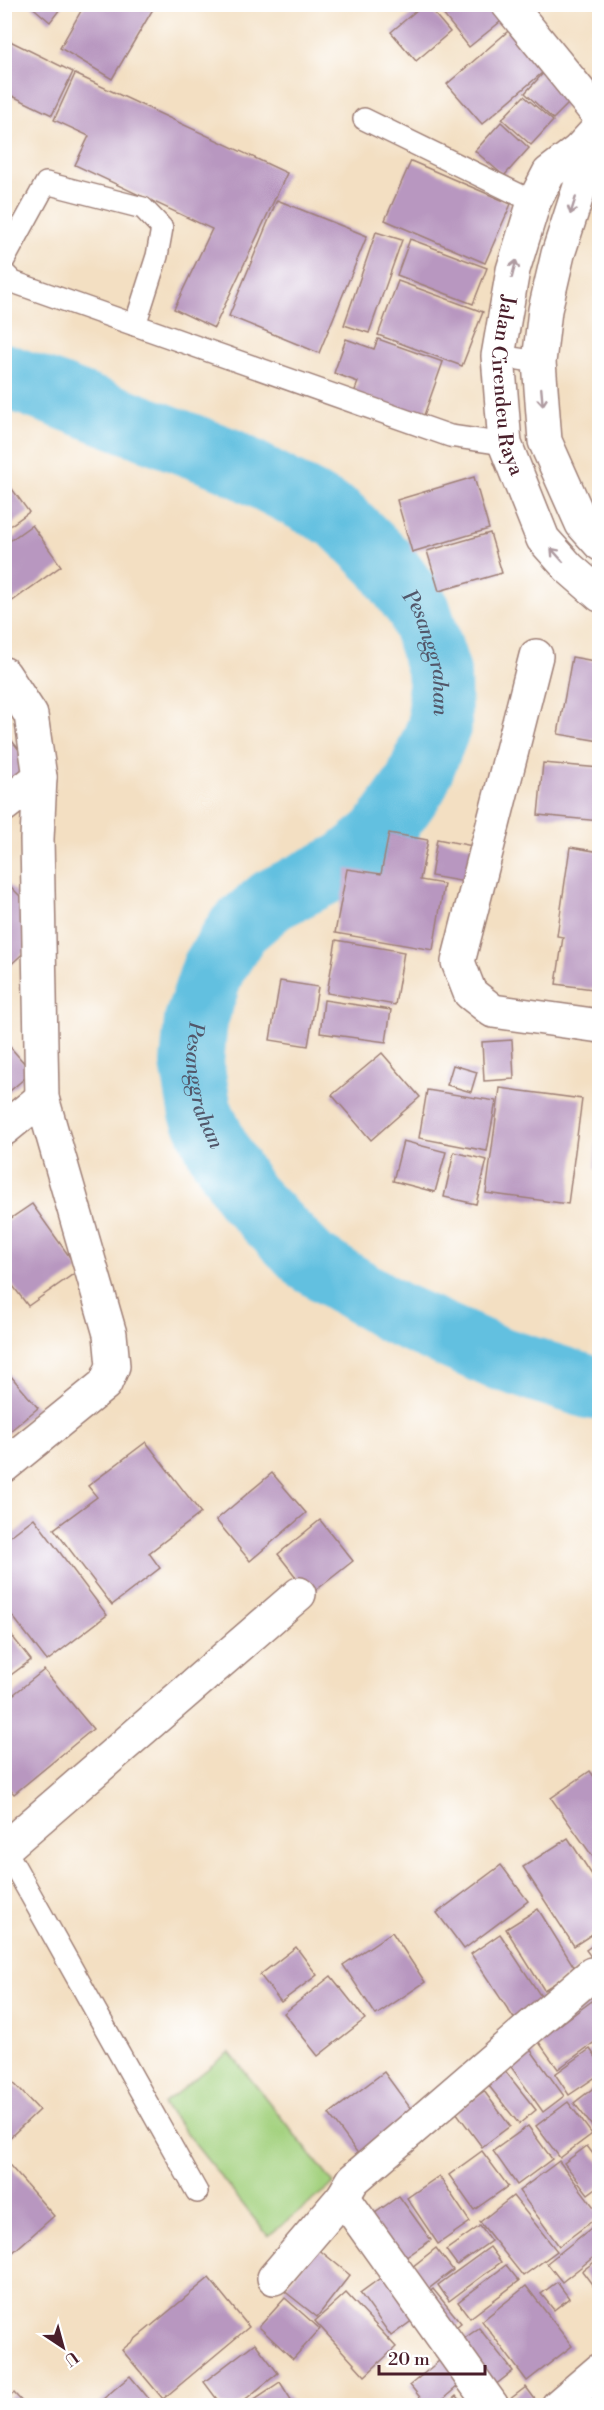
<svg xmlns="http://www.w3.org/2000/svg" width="604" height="2410" viewBox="0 0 604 2410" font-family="'Libre Bodoni',serif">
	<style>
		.green { fill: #a4d280; stroke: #777856; stroke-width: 1.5 }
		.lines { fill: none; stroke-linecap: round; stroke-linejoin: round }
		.river { stroke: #62c0e0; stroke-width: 64 }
		.building { fill: #b897c0 }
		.service-casing { stroke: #9e7f76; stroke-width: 24 }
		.minor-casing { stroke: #9e7f76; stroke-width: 36 }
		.secondary-casing { stroke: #9e7f76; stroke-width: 36 }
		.service { stroke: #fff; stroke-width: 21 }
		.minor { stroke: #fff; stroke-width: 33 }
		.secondary { stroke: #fff; stroke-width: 33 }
		.oneway { stroke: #ae9aa0 }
		.labels { text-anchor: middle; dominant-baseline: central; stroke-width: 5; stroke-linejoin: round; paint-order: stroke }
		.street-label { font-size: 20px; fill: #4a1f2b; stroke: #fff }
		.water-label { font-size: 21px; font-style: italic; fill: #52576a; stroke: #fff }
	</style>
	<rect width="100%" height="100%" fill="#fff"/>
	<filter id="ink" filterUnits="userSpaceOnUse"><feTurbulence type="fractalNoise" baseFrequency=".0167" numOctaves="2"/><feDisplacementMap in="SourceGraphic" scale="12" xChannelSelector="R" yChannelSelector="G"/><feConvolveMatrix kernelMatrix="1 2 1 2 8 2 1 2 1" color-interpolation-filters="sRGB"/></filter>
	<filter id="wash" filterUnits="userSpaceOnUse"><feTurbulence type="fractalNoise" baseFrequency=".008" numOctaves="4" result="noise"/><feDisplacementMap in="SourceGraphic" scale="24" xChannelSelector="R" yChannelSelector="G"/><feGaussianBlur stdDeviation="1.35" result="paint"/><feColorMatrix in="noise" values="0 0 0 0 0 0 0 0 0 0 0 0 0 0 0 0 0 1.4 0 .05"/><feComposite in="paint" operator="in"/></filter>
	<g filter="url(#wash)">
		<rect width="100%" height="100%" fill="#f3dfc2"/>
		<!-- green -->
		<polygon class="green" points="229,2052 334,2184 268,2236 163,2104"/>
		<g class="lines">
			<!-- river -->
			<path class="river" id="s1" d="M4,375L229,460L339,518L385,563L419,610L439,672L440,724L416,784L380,835L346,863L272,900L238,929L213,969L196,1020L192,1063L200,1110L218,1150L247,1197L311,1262L393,1312L495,1357L589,1387H600"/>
		</g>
		<g id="blocks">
			<!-- building -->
			<g class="building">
				<polygon points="29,4 64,4 50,22"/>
				<polygon points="85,4 156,4 112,79 60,48"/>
				<polygon points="424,4 426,4 450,32 416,61 391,32"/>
				<polygon points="435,4 494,4 505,18 469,47"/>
				<polygon points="514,26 549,67 482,124 447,84"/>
				<polygon points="4,38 73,72 52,115 4,92"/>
				<polygon points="548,68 576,96 553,119 525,93"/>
				<polygon points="75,74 287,173 214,328 174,309 212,229 75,165 89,136 54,120"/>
				<polygon points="524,96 553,121 531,145 502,119"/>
				<polygon points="501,122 529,148 504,176 475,151"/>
				<polygon points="411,161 511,204 485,263 385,220"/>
				<polygon points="277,200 367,236 319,353 229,316"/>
				<polygon points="376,232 402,240 369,333 344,325"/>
				<polygon points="410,239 487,268 473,304 397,275"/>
				<polygon points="398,281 483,312 462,366 378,335"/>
				<polygon points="346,339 374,349 378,339 443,362 423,418 354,393 358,382 334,373"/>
				<polygon points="474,477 489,529 412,552 397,500"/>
				<polygon points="4,478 29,512 4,530"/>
				<polygon points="32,525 61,566 4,607 4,545"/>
				<polygon points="490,533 502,573 439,591 427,551"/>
				<polygon points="572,657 600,662 600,741 558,734"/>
				<polygon points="4,731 36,771 4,795"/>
				<polygon points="543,763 600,768 600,821 538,815"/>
				<polygon points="389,833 428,840 420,880 444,884 433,950 335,933 347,869 381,874"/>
				<polygon points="437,839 478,847 471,883 431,876"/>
				<polygon points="570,847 600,852 600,990 556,984 563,937 557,936"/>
				<polygon points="8,884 32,908 31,946 4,971 4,887"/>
				<polygon points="336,940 404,952 395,1005 327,993"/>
				<polygon points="280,981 318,987 308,1046 270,1040"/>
				<polygon points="324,1000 391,1010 386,1042 320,1033"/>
				<polygon points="4,1040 32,1072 4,1096"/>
				<polygon points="512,1040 514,1079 484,1081 482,1042"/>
				<polygon points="382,1053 420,1097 371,1140 332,1095"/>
				<polygon points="453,1065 477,1072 471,1092 447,1085"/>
				<polygon points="500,1088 582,1099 568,1204 486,1193"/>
				<polygon points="427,1090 496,1101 487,1151 419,1138"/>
				<polygon points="598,1121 600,1121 600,1169 594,1169"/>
				<polygon points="403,1141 446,1152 435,1192 393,1181"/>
				<polygon points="454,1152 487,1160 476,1204 444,1197"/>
				<polygon points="32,1204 79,1270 28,1306 4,1274 4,1223"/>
				<polygon points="4,1368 38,1408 4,1436"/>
				<polygon points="146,1442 201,1513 149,1553 160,1568 112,1605 54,1529 97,1497 88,1486"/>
				<polygon points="272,1473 306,1513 250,1561 216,1520"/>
				<polygon points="34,1518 107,1615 47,1661 4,1605 4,1541"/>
				<polygon points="320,1520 353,1561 310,1595 278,1554"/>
				<polygon points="4,1626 31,1660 4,1680"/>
				<polygon points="44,1670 93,1729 14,1794 4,1783 4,1702"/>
				<polygon points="590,1771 600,1785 600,1867 551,1798"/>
				<polygon points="568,1838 600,1887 600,1929 574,1946 523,1867"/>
				<polygon points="501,1865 528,1901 464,1949 437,1913"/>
				<polygon points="538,1909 576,1970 544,1990 506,1929"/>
				<polygon points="392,1932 425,1982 376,2015 343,1965"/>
				<polygon points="500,1934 544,2001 515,2020 471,1954"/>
				<polygon points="600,1940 600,1969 586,1950"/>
				<polygon points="296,1947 317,1975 281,2002 260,1975"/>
				<polygon points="331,1976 365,2019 318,2056 284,2013"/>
				<polygon points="592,2001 600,2012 600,2038 558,2069 538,2041"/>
				<polygon points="530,2049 564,2096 543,2112 509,2064"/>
				<polygon points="590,2049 600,2063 600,2074 569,2095 555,2074"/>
				<polygon points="384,2072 414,2113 359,2155 329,2114"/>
				<polygon points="506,2072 536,2110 519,2124 489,2086"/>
				<polygon points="4,2073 39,2110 4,2143"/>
				<polygon points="600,2083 600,2136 574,2103"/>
				<polygon points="484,2091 510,2126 482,2147 456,2112"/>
				<polygon points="568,2102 592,2134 560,2158 536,2126"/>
				<polygon points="528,2126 552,2159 517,2185 493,2151"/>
				<polygon points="587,2146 600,2163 600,2185 588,2194 564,2163"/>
				<polygon points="482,2151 508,2186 474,2210 449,2175"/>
				<polygon points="4,2159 54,2216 4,2260"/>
				<polygon points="559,2161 600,2215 559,2246 519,2191"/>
				<polygon points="439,2176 470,2222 438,2244 407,2198"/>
				<polygon points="399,2196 431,2240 396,2264 364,2221"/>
				<polygon points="513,2196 557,2251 523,2276 480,2222"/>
				<polygon points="600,2221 600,2252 562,2282 547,2263"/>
				<polygon points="480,2226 491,2241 457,2265 446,2250"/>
				<polygon points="490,2247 501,2262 449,2301 438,2285"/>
				<polygon points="317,2248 350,2275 317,2317 283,2290"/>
				<polygon points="436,2248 453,2270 418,2297 402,2275"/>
				<polygon points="600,2258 600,2295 582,2271"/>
				<polygon points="506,2265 519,2281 470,2318 458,2302"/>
				<polygon points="390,2271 421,2314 391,2336 360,2293"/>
				<polygon points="209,2278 249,2327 163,2399 122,2350"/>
				<polygon points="557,2282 569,2298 554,2310 541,2294"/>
				<polygon points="526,2286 572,2346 527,2381 482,2321"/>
				<polygon points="433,2289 461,2323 446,2335 418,2302"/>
				<polygon points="346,2293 396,2347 365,2376 315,2321"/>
				<polygon points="285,2298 320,2329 293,2359 259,2327"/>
				<polygon points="479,2328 513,2371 490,2389 455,2345"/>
				<polygon points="255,2343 278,2373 237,2406 222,2406 204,2382"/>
				<polygon points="445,2356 465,2380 435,2406 427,2406 410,2385"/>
				<polygon points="130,2376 155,2406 95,2406"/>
				<polygon points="280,2382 295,2406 244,2406"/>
				<polygon points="526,2387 540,2406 501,2406"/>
				<polygon points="14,2393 26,2406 4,2406 4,2402"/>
				<polygon points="456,2396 464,2406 444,2406"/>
			</g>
		</g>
	</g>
	<g filter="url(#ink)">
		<use href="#blocks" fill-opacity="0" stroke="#9e7f76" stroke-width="1.5"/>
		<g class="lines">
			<defs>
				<g id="service">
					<polyline points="364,119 534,202"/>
					<polyline points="4,260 46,183 143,208 162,228 157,256 135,325 13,282 4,273"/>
					<polyline points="135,325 450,436 505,444"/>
					<polyline points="498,356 539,362"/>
					<polyline points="5,1849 197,2192"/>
				</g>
				<g id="minor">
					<polyline points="508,4 600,117"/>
					<polyline points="536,656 458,962 470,993 493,1011 600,1026"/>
					<polyline points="4,674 31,715 40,777 37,839 42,1098 110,1334 113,1366 105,1384 4,1466"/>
					<polyline points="4,805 40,777"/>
					<polyline points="4,1129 42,1098"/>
					<polyline points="4,1849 299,1594"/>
					<polyline points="343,2197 492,2406"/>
					<polyline points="274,2278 343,2197 353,2180 592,1974"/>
					<polyline points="558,2406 600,2370"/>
				</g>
				<g id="secondary">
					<path id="s2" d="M600,127L579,150L549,173L534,202L513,270L498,356L505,444L543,539L569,568L600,595"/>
					<polyline points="579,150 584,174 558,254 545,310 539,362 545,441 582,524 600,544"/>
				</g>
			</defs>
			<!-- service casing -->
			<use href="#service" class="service-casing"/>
			<!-- minor casing -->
			<use href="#minor" class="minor-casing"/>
			<!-- secondary casing -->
			<use href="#secondary" class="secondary-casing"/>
			<!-- service -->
			<use href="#service" class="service"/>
			<!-- minor -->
			<use href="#minor" class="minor"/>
			<!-- secondary -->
			<use href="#secondary" class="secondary"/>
		</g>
		<!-- one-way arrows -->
		<defs><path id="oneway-shaft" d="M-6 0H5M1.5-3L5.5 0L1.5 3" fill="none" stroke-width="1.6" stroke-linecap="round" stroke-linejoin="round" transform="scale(1.5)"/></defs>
		<g class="oneway">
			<use href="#oneway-shaft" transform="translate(573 206) rotate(108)"/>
			<use href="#oneway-shaft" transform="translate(514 269) rotate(-76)"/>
			<use href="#oneway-shaft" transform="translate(542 397) rotate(85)"/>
			<use href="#oneway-shaft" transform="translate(557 555) rotate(-132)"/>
		</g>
	</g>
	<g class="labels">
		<!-- street labels -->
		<g class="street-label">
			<text stroke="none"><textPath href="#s2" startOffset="290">Jalan Cirendeu Raya</textPath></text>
		</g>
		<!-- water labels -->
		<g class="water-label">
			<text stroke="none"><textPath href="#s1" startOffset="531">Pesanggrahan</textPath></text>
			<text stroke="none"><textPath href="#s1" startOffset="1071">Pesanggrahan</textPath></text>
		</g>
	</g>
	<!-- margin -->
	<rect width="604" height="2410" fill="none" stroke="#fff" stroke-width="24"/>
	<!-- north arrow -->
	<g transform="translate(63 2347) rotate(144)" stroke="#ffffff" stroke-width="4.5" paint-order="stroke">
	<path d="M0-4.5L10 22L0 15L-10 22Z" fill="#4a1f2b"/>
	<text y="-9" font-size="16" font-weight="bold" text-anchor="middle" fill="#4a1f2b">U</text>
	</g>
	<!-- scale -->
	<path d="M379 2365v9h106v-9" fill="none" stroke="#4a1f2b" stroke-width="3"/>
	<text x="388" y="2365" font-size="18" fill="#4a1f2b" stroke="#ffffff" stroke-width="4.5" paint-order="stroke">20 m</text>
</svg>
